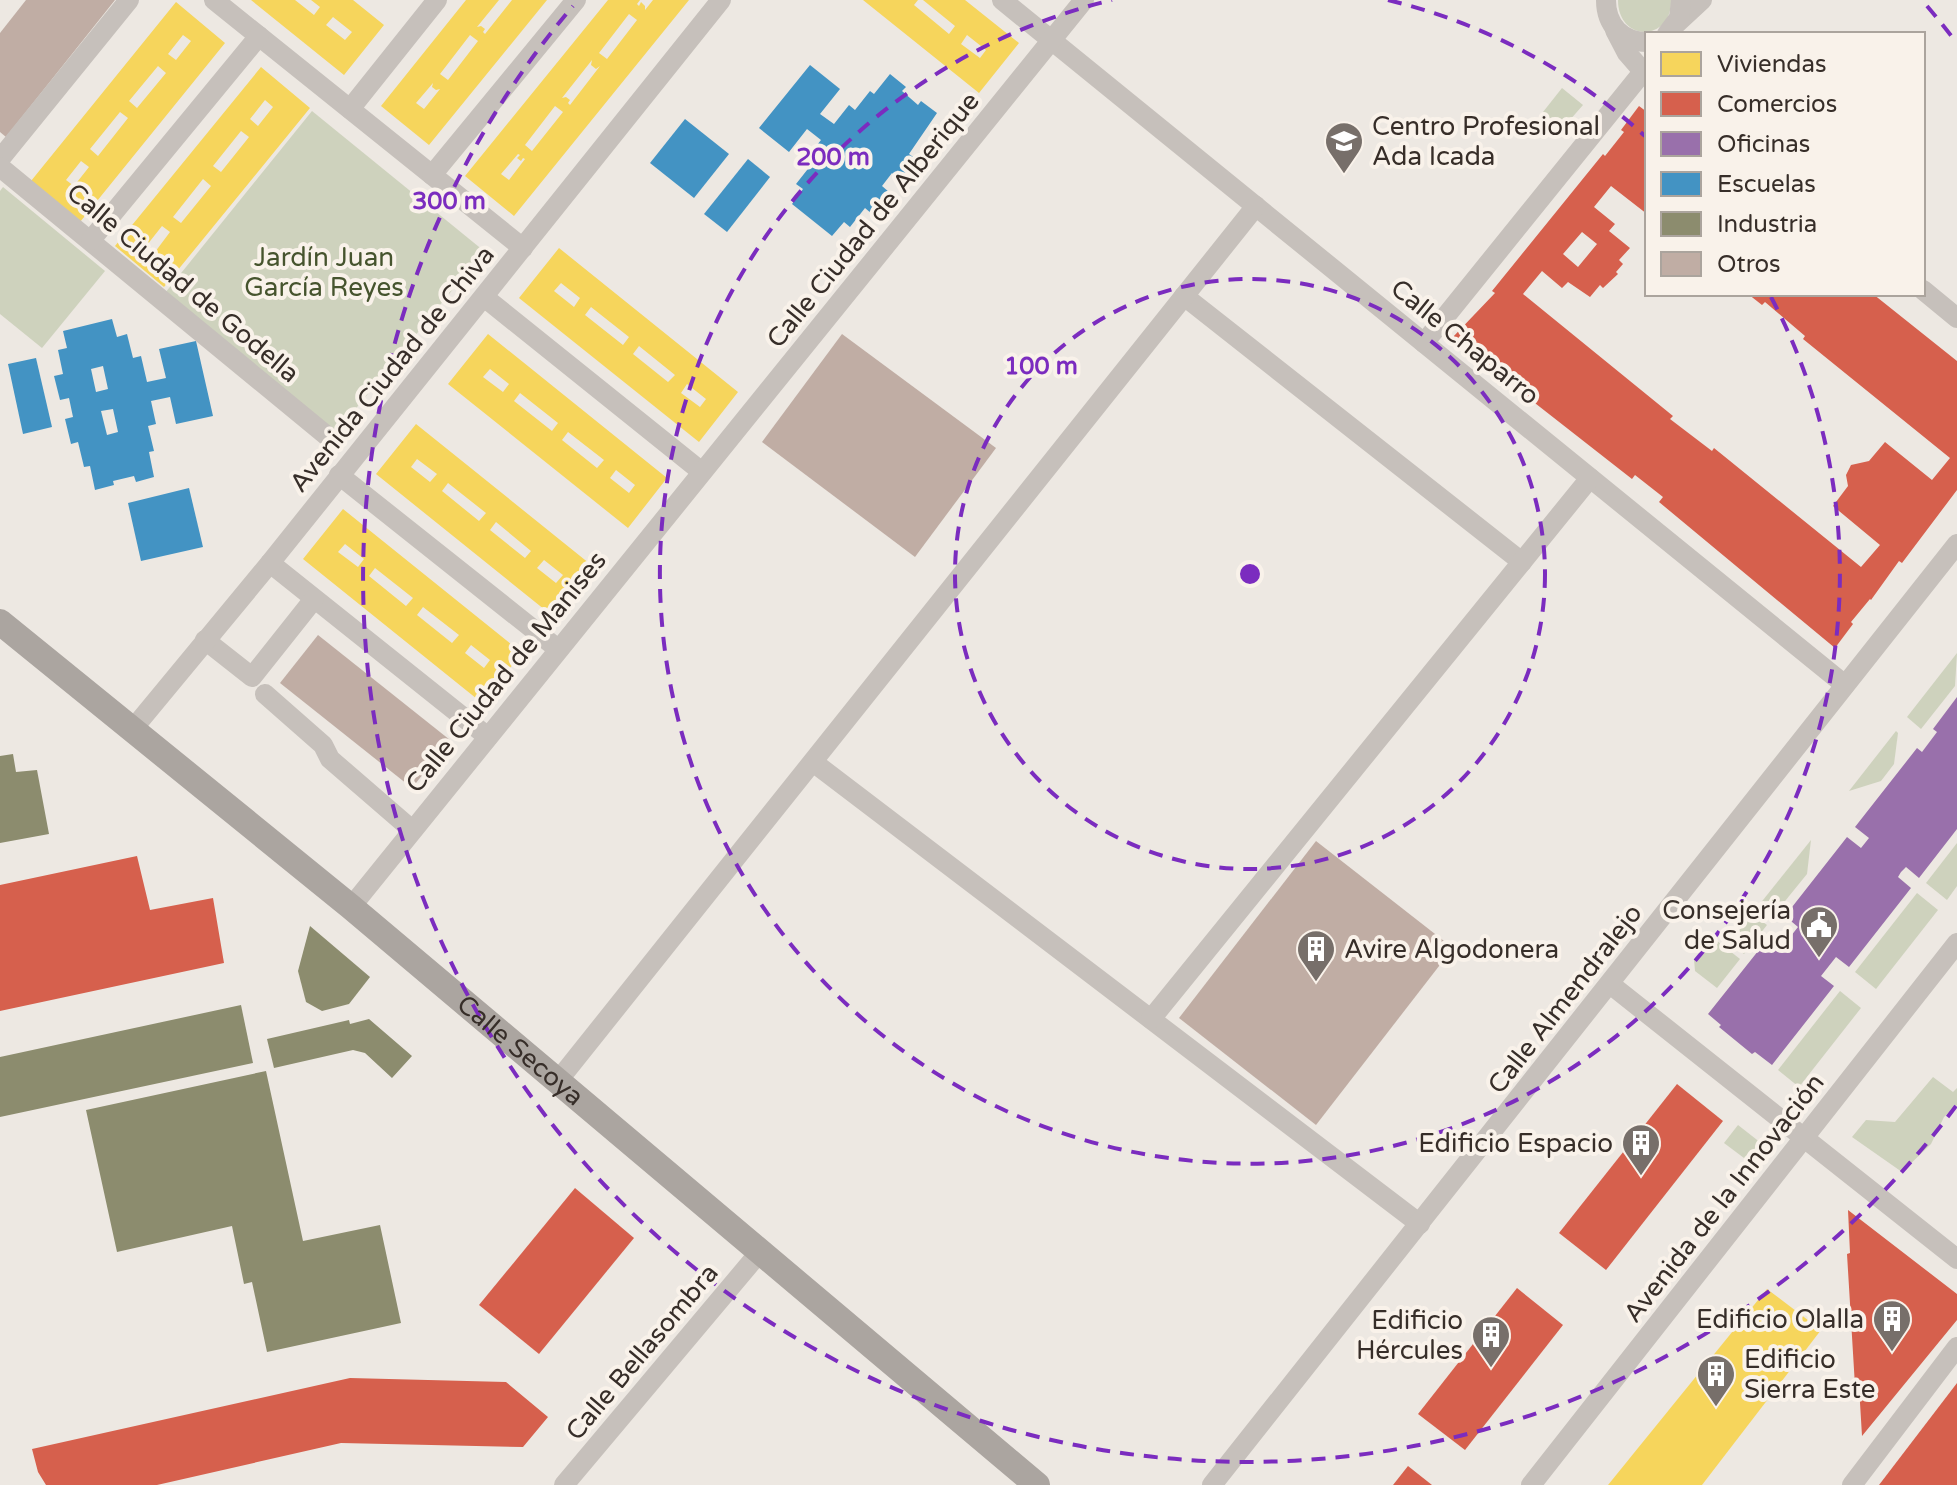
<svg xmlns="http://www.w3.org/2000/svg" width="1957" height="1485" viewBox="0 0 1957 1485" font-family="'Varela Round',sans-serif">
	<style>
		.green { fill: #ced2bd }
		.homes { fill: #f6d55c; fill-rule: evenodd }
		.shops { fill: #d6604d; fill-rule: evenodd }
		.offices { fill: #9970ab }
		.schools { fill: #4393c3; fill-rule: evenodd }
		.industry { fill: #8c8c6e }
		.building { fill: #c0ada4 }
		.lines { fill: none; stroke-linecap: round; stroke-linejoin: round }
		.minor { stroke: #c6c0bb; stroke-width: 20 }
		.major { stroke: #aba5a0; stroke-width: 26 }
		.ring { fill: none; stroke: #7b2cbf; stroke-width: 4; stroke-dasharray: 14 10 }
		.labels { text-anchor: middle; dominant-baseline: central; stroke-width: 8; stroke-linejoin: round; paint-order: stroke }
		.poi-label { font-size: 26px; fill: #372e29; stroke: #f9f2ea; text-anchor: end }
		.street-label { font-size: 26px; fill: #372e29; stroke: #f9f2ea }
		.park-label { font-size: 26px; fill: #46542e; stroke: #f9f2ea }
		.centre { fill: #7b2cbf; stroke: #f9f2ea; stroke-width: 4 }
		.ring-label { font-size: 24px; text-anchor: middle; font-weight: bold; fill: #7b2cbf; stroke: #f9f2ea; stroke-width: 8; stroke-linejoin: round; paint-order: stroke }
	</style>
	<rect width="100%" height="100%" fill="#ede8e2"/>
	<!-- green -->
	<g class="green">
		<path d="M1618,0H1671C1672,42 1618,43 1618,0Z"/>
		<polygon points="1562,88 1583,105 1562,129 1543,112"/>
		<polygon points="312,111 484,251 336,433 165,293"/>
		<polygon points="3,187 105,271 42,348 0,314 0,191"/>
		<polygon points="1957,653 1955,686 1921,729 1907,717"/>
		<polygon points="1896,731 1898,733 1894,764 1881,781 1849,791"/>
		<polygon points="1811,840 1807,874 1773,916 1759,905"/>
		<polygon points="1957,843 1957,886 1947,900 1926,883"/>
		<polygon points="1917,893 1938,910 1876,989 1855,972"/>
		<polygon points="1752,914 1767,925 1744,954 1730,942"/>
		<polygon points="1712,937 1740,959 1717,988 1695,971 1694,959"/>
		<polygon points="1840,991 1861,1008 1799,1087 1778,1070"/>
		<polygon points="1933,1077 1953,1092 1957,1088 1957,1105 1944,1117 1931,1144 1902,1172 1852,1137 1866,1120 1895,1122"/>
		<polygon points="1738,1125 1761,1143 1748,1161 1724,1143"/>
	</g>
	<!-- homes -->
	<g class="homes">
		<path d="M251,0H295L314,15L320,7L311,0H353L384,25L344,75ZM333,17L352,32L345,40L326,25Z"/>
		<path d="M466,0H499L477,27L481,26L485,29L483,32L485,34L512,0H547L429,145L381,106ZM470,35L478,41L448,80L440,74ZM433,83L432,87L436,90L440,89L424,109L416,103Z"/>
		<path d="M608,0H640L637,4L639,6L641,2L645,6V10L653,0H689L514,216L465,176ZM629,14L637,20L607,59L599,53ZM592,60L591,65L596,69L600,66L570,105L568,103L570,100L566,97L562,98ZM555,106L563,112L532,151L525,145ZM518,154L520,155L517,158L521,161L523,158L525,159L509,180L501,174Z"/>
		<path d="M863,0H918L914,5L949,34L955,26L923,0H965L1019,43L979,93ZM967,35L986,50L980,58L961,44Z"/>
		<path d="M176,2L225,43L80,222L31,181ZM183,35L191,41L176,60L168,54ZM158,66L166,73L137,108L129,101ZM120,112L128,118L98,156L90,149ZM81,161L89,167L74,186L66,180Z"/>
		<path d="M261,67L310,108L164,287L115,246ZM265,100L273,107L258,126L250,119ZM241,131L249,137L221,172L213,166ZM203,179L211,186L181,223L173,217ZM162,226L170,232L155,252L147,245Z"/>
		<path d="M559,248L738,392L699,442L519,298ZM561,283L580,298L574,307L554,291ZM591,307L629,337L623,345L585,315ZM639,346L675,375L668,382L633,354ZM687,384L706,399L700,407L681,393Z"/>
		<path d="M488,334L667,478L628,528L448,384ZM490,369L509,384L503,392L483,377ZM520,393L558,423L552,431L514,401ZM568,432L604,460L597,468L562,440ZM616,470L635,485L629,493L610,478Z"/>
		<path d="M416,424L595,568L555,618L376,474ZM417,459L437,474L430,482L411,467ZM448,483L486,513L479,521L442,491ZM496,522L531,551L525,558L490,530ZM544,560L563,575L556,583L537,568Z"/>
		<path d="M343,509L522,653L482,703L303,559ZM345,544L364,559L358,567L338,552ZM375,568L413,598L406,606L369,576ZM423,607L459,635L452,643L417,615ZM471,645L490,660L484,668L465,653Z"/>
		<polygon points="1767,1289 1821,1330 1702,1485 1608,1485"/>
	</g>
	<!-- shops -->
	<g class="shops">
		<path d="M1639,106L1647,112V214L1611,186L1594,207L1615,224L1609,231L1630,248L1619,260L1623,264L1616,272L1618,274L1603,288L1600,285L1590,297L1568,282L1562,288L1542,271L1523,294L1673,416L1670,419L1712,451L1714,448L1861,567L1880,545L1833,506L1848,486L1846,475L1851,465L1869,461L1885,442L1932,480L1950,458L1803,339L1805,336L1765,302L1762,305L1748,294H1873L1957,361V490L1902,563L1899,561L1871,600L1870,599L1851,622L1853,624L1835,648L1659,502L1663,497L1635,475L1632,479L1452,338L1495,293L1492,291L1603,154L1605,156L1624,132L1621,130ZM1582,232L1597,244L1578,267L1563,254Z"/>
		<polygon points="137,856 150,910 213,898 224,963 0,1011 0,885"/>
		<polygon points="1677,1084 1723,1121 1606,1270 1559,1233"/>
		<polygon points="575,1188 634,1238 539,1354 479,1305"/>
		<polygon points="1848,1210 1957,1294 1957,1320 1862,1436 1859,1386 1855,1386 1847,1254 1850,1253"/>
		<polygon points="1517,1288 1563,1325 1465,1450 1418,1414"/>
		<polygon points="350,1378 506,1382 548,1417 523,1447 341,1443 157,1485 46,1485 38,1472 32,1449"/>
		<polygon points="1957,1383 1957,1485 1879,1485"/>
		<polygon points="1408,1466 1432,1485 1393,1485"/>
	</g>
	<!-- offices -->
	<polygon class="offices" points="1957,697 1957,829 1919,878 1906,867 1901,872 1898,877 1911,888 1849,967 1836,957 1821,976 1834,986 1772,1065 1755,1052 1752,1054 1719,1027 1721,1025 1708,1014 1770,936 1783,946 1798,927 1785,916 1847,837 1861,848 1869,838 1855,827 1917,748 1922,752 1937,732 1933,729"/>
	<!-- schools -->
	<g class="schools">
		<polygon points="810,65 840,89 820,114 834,124 849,105 855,110 870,91 874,94 890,74 906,87 902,91 918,105 921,101 937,113 909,154 916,159 900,180 892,173 882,186 889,192 872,214 865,208 850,227 844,222 832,236 792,204 803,189 796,184 811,165 805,160 821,140 807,129 789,152 759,128"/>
		<polygon points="685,119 729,154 694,198 650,163"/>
		<polygon points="748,159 770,177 727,232 704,214"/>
		<path d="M112,319L117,337L127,334L133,358L141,356L147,382L166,378L159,349L196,341L213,416L176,424L170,397L151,401L156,424L148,426L154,451L149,452L154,477L136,482L134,476L113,481L114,485L95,490L90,466L84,467L78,442L71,444L65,419L73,417L69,398L60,400L54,376L63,374L58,350L67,348L63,331ZM103,366L108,389L96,392L91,369ZM113,409L118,432L107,435L101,411Z"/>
		<polygon points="36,358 52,427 23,434 8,364"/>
		<polygon points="189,488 203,547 141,561 128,503"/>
	</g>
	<!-- industry -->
	<g class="industry">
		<polygon points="13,754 16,772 37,770 49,834 0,843 0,756"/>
		<polygon points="310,926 370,977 349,1004 322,1011 306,1002 298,971"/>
		<polygon points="241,1005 253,1063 0,1117 0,1057"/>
		<polygon points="369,1019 412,1056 392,1078 365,1053 353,1050 274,1068 267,1039 349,1020 350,1024"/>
		<polygon points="266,1071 303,1241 380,1225 401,1323 267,1352 252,1282 244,1284 232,1226 117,1252 86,1110"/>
	</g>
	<!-- building -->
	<g class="building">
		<polygon points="26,0 115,0 6,137 0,132 0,33"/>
		<polygon points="842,334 996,448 915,557 762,442"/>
		<polygon points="318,635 450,740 412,788 280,683"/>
		<polygon points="1316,841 1453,948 1316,1125 1179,1018"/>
	</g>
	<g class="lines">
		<!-- minor -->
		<g class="minor">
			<polyline points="214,0 523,248"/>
			<polyline points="1002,0 1845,685"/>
			<path d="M1606,0C1606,25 1622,42 1647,42"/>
			<polyline points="1675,25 1702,0"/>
			<polyline points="1615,30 1627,53 1647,76"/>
			<polyline points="1667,34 1679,18 1681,0"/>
			<polyline points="350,109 437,0"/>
			<polyline points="0,159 129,0"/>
			<polyline points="0,167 332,440"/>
			<polyline points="432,175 576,0"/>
			<polyline points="91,240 259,36"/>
			<polyline points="1923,290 1957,318"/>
			<polyline points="1184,296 1522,562"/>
			<polyline points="484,297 702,472"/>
			<polyline points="1424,343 1642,73"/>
			<polyline points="339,475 558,649"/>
			<polyline points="270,563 488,737"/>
			<polyline points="205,640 252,677 314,599"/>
			<polyline points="265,694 323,745 330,759 411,829"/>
			<polyline points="132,730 270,563 721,0"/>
			<polyline points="813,762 1420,1224"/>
			<polyline points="351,907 1084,0"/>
			<polyline points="1610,984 1957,1259"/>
			<polyline points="1151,1019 1590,478"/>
			<polyline points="557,1082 1256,206"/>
			<polyline points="564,1485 759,1253"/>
			<polyline points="1212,1485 1957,544"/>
			<polyline points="1531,1485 1957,943"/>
			<polyline points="1852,1485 1957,1347"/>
		</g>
		<!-- major -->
		<path class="major" id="s1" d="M0,622L351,907L1037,1485"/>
	</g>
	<!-- distance rings -->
	<g class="ring">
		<circle cx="1250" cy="574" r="295"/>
		<path d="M1388 0A590 590 0 0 1 1645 136M1771 297A590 590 0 1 1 1112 0"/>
		<path d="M1956 1106A884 884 0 1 1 573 6M1927 6A884 884 0 0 1 1956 42"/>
	</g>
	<!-- icons -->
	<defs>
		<symbol id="university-pin" viewBox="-11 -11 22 30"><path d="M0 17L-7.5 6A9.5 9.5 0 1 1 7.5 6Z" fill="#776f6a" stroke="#f9f2ea"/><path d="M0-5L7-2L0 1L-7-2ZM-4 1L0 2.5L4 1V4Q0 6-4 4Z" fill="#fff"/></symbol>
		<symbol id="civic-pin" viewBox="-11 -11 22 30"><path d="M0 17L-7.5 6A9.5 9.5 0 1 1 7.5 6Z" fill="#776f6a" stroke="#f9f2ea"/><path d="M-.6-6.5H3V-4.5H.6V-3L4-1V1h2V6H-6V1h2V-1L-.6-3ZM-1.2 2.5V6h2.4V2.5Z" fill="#fff"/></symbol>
		<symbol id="building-pin" viewBox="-11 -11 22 30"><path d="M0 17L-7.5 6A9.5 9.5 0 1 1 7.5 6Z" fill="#776f6a" stroke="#f9f2ea"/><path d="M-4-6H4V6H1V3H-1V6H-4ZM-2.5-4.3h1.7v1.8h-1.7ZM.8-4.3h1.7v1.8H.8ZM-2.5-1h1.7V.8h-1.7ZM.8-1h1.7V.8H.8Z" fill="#fff"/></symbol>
	</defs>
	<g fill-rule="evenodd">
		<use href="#university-pin" x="1322" y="119" width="44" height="60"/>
		<use href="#civic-pin" x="1797" y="903" width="44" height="60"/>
		<use href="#building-pin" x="1294" y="927" width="44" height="60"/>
		<use href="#building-pin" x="1619" y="1121" width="44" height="60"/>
		<use href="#building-pin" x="1870" y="1297" width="44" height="60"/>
		<use href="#building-pin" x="1469" y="1313" width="44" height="60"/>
		<use href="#building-pin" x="1694" y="1352" width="44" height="60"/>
	</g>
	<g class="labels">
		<!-- poi labels -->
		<g class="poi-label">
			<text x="1372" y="126" text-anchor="start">Centro Profesional<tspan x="1372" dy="30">Ada Icada</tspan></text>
			<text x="1791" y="910">Consejería<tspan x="1791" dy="30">de Salud</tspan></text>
			<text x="1344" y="949" text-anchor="start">Avire Algodonera</text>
			<text x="1613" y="1143">Edificio Espacio</text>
			<text x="1864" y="1319">Edificio Olalla</text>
			<text x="1463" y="1320">Edificio<tspan x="1463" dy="30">Hércules</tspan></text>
			<text x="1744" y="1359" text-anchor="start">Edificio<tspan x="1744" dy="30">Sierra Este</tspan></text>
		</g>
		<!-- street labels -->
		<g class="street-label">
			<text transform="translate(873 220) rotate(-51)">Calle Ciudad de Alberique</text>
			<text transform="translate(183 283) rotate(40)">Calle Ciudad de Godella</text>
			<text transform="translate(1465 342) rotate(39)">Calle Chaparro</text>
			<text transform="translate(392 369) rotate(-51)">Avenida Ciudad de Chiva</text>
			<text transform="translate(506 672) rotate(-51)">Calle Ciudad de Manises</text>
			<text transform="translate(1565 999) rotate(-52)">Calle Almendralejo</text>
			<text stroke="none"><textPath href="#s1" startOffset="674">Calle Secoya</textPath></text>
			<text transform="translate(1724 1198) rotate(-52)">Avenida de la Innovación</text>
			<text transform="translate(642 1352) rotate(-50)">Calle Bellasombra</text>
		</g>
		<!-- park labels -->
		<g class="park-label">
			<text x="324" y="257">Jardín Juan<tspan x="324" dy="30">García Reyes</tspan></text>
		</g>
	</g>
	<circle cx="1250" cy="574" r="12" class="centre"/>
	<g class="ring-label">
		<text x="833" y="165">200 m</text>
		<text x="449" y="209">300 m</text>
		<text x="1041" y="374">100 m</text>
	</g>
	<!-- legend -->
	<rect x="1645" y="32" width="280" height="264" fill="#f9f2ea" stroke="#aba49d" stroke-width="2"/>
	<rect x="1661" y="52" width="40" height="24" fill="#f6d55c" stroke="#aba49d" stroke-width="2"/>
	<text x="1717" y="72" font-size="24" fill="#372e29">Viviendas</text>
	<rect x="1661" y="92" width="40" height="24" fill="#d6604d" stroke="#aba49d" stroke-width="2"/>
	<text x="1717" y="112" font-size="24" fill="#372e29">Comercios</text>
	<rect x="1661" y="132" width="40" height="24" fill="#9970ab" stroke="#aba49d" stroke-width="2"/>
	<text x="1717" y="152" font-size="24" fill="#372e29">Oficinas</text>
	<rect x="1661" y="172" width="40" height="24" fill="#4393c3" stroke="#aba49d" stroke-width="2"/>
	<text x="1717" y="192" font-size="24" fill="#372e29">Escuelas</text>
	<rect x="1661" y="212" width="40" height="24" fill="#8c8c6e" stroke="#aba49d" stroke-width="2"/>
	<text x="1717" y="232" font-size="24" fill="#372e29">Industria</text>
	<rect x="1661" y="252" width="40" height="24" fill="#c0ada4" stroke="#aba49d" stroke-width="2"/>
	<text x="1717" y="272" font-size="24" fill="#372e29">Otros</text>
</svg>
